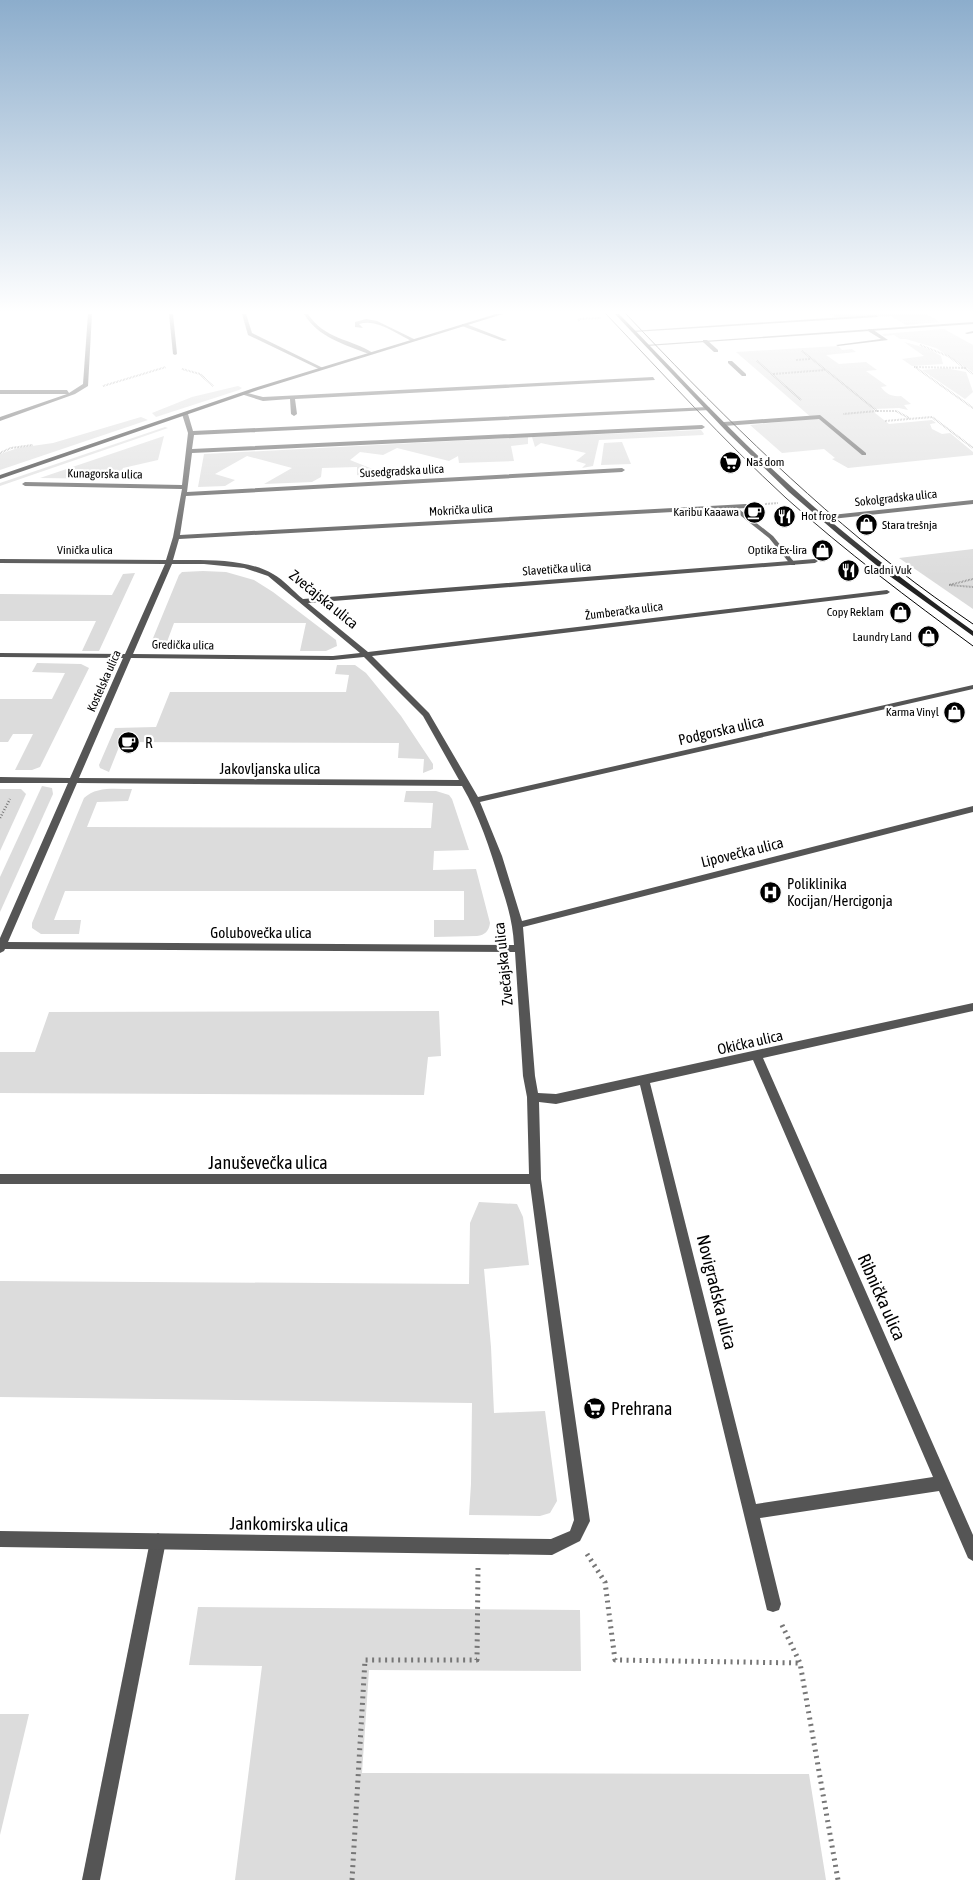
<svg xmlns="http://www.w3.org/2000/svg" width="973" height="1880" viewBox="0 0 973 1880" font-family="'Asap Condensed',sans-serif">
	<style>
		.green { fill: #dcdcdc }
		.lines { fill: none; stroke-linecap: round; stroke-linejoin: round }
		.path-far2 { stroke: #777; stroke-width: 2; stroke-dasharray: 0.5 1; stroke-linecap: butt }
		.path-far1 { stroke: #777; stroke-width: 2.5; stroke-dasharray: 1 2; stroke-linecap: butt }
		.path { stroke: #777; stroke-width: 5; stroke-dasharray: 2 4.5; stroke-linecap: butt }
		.lane { fill: #555; fill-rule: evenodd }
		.street { fill: #555; fill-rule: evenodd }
		.secondary { fill: #222; fill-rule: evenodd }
		.tram { stroke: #000; stroke-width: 1 }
		.labels { text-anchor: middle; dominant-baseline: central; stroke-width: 4.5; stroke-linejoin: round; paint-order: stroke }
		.far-poi-label { font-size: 12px; fill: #000; stroke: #fff; text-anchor: end }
		.far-street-label { font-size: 12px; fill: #000; stroke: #fff }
		.street-label { font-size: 15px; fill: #000; stroke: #fff }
		.poi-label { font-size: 15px; fill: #000; stroke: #fff; text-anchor: start }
		.near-street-label { font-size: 18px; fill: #000; stroke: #fff }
		.near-poi-label { font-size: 18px; fill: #000; stroke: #fff; text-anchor: start }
	</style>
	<rect width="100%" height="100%" fill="#fff"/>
	<!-- green -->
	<g class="green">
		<polygon points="830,314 927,314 939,322 906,325 891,316 840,319"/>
		<polygon points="944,329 973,345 973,372 936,348 906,339 900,339 894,335 884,336 882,334"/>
		<path d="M904,342C917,345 930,349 941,356L943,364L912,366L902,359L924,356Z"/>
		<path d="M838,346L842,350L852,349L856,352L826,355L839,364L866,362L877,370L866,371L887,386L881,387C886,394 892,397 901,396L911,404L904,405L908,410L899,408L873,409L875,413L889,424L932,420L936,423L930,424L932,429L942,434L950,433L973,452V455L848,468L832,459L835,458L824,449L782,453L750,425L813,419L736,352Z"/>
		<polygon points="945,368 966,372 973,392 965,399 922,370"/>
		<polygon points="238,386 242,388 239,390 156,417 152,413 192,397"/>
		<polygon points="141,417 148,420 0,470 0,454 18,448 53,443"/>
		<polygon points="165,427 168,428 0,486 0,483"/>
		<polygon points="701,430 704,434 703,435 599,440 593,466 582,468 586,464 576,461 586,453 541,443 535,447 532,437"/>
		<polygon points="164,436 158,460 123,468 118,479 40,478"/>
		<polygon points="528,437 528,444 511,446 514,461 459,463 458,456 449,461 397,448 383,455 360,452 350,460 385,474 372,480 357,475 357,467 322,468 321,477 312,482 264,484 292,468 247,456 215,474 235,480 225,486 198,487 204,454"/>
		<polygon points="622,442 631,464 601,465 604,443"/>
		<polygon points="973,549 973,609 899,558"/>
		<polygon points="203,571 226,572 254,580 273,592 336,640 337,646 326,651 300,651 306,623 174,623 164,650 152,648 151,643 179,575 182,572"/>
		<polygon points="135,573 99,651 82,651 96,621 0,621 0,594 112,595 123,574"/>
		<polygon points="37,663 81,664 89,668 40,767 32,770 15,770 33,734 13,734 8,742 0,742 0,699 52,699 65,673 32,672"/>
		<polygon points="337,665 355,665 366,673 401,716 433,764 433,769 423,773 424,759 398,758 399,743 121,742 109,772 100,768 99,765 115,728 156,727 170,692 346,692 349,675 335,674"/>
		<polygon points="42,786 52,788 53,794 0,912 0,877"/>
		<polygon points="0,789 21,789 26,794 0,851"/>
		<path d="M132,789L128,801L97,802L87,827L431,828L433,803L404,802L406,791H436L449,795L452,799L469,850L434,851L433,870L476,869L490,923C489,931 485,935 477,936L434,937V920H464V891H65L54,920H81L79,934H41L32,928V923L84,798C96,786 116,789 132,789Z"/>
		<polygon points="439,1011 441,1056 428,1057 424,1095 0,1093 0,1052 35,1052 49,1012"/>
		<polygon points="479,1202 517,1204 523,1217 529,1265 484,1269 491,1347 494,1413 545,1411 557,1501 550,1513 540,1516 469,1515 471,1484 472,1403 0,1397 0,1281 469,1284 470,1223"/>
		<polygon points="198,1607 580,1610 581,1671 369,1670 362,1773 809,1774 826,1880 235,1880 262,1666 189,1665"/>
		<polygon points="0,1714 29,1714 0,1835"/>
	</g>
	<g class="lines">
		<!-- path-far2 -->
		<g class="path-far2">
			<polyline points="579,321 578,319 601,318"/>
			<polyline points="920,345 948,356 973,374"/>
			<polyline points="802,351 877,411 843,414"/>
			<polyline points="796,360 810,359"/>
			<polyline points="757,361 801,400"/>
			<polyline points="966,368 915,367 973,408"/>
			<polyline points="182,369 200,374 213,386"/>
			<polyline points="773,374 825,370"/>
			<polyline points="103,386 166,367"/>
			<polyline points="877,411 896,411 909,418"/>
			<polyline points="885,421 932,417 973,448"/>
			<polyline points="0,453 11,448 33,445"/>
			<polyline points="765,504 778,503"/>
			<polyline points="973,579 949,585 973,587"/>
		</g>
		<!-- path-far1 -->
		<polyline class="path-far1" points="0,818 10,799"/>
		<!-- path -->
		<g class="path">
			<polyline points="587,1554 605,1582 615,1660 800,1663"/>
			<polyline points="782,1625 800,1663 838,1880"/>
			<polyline points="352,1880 365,1660 477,1660 478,1568"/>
		</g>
		<!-- lane -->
		<g class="lane">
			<path d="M366,319L377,321L416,340L412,341C397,334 376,318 359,324L363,328L355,327V322Z"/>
			<polygon points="462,324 466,324 507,340 503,341 462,326"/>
			<polygon points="868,329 872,329 888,340 838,346 836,345 881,339 868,331"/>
			<polygon points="973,331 973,333 967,334 965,333"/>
			<polygon points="703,340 707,340 718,350 718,352 714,352 703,342"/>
			<polygon points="728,361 732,361 746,374 746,376 742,376 728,363"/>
			<polygon points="820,415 866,453 866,455 862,455 819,419 724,426 721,424 724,422"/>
			<polygon points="731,506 735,506 773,536 795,563 795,565 791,565 769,538 731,508"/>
			<polygon points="158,1533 163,1536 166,1541 100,1880 82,1880 150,1541 153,1536"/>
		</g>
		<!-- street -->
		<g class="street">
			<polygon points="88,314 92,314 88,386 75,394 0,421 0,417 67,394 0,394 0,390 67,390 69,393 83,384"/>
			<polygon points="169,314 173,314 177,354 175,355 173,354"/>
			<polygon points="242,314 246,314 252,333 323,368 319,369 248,335"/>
			<path d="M304,314H308C324,339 351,339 373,353L369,354C344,344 319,338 304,314Z"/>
			<polygon points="876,315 878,317 633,332 631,331"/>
			<polygon points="973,322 973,324 647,346 645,345"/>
			<polygon points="653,377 655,380 295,399 297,414 294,416 291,414 290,399 263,401 241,394 244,392 263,397"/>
			<path d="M708,407L710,408V410L194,435L192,449L702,425L705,427L702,429L192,453L187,492L622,468L625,470L622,472L186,496L180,535L746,504L749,506L746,508L179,539L173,560C203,560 246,558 273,574C284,580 293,591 303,599L815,559L818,561L815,563L308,603L368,652L887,590L890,592L887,594L372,656L429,713L478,797L973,685V689L480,802L502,856L522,921L973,806V812L523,927L535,1076L538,1093L556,1094L973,1003V1011L763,1058L973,1535V1561L968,1558L939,1491L760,1518L781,1604L779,1610L773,1612L767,1610L640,1085L556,1104L539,1102L541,1179L590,1521L580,1541L552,1555L0,1547V1531L551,1539L570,1531L574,1520L530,1184H0V1174H529L527,1097L523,1076L515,952L5,949L4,951L0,953V938L68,783H0V777L70,778L123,658L0,657V653L125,654L165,564L0,563V559L166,560L173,537L182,489L25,486L22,484L25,482L182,485L188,433L182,414L185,412L188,414L193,431ZM172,564H204L244,568L268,576L360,653L333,656L133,654ZM364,657L423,716L459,780L79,778L131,658L333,660ZM77,783L462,786C479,815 490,849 500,882C507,903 513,923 514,945L8,942ZM753,1060L933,1477L756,1504L650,1083Z"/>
			<polygon points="973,500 973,504 822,520 819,518 822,516"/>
		</g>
		<!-- secondary -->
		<g class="secondary">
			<polygon points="496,314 503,314 258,390 0,479 0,475 254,388"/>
			<path d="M615,314H619C677,373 732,434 794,489C850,540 911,586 973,631V636L891,577L839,535L789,492L727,432Z"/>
		</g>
		<!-- tram -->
		<g class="tram">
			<path d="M606,314C665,376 723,440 786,498C845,551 909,599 973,646"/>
			<path d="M626,314C711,404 799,492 896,568C921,588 947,606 973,624"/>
		</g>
	</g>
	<!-- sky -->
	<linearGradient id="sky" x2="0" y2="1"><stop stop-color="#8cadcc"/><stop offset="0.54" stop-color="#fff"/><stop offset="1" stop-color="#fff" stop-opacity="0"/></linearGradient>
	<rect width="973" height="577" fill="url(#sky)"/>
	<!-- icons -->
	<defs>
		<symbol id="supermarket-disc" viewBox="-11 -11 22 22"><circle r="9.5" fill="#000" stroke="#fff"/><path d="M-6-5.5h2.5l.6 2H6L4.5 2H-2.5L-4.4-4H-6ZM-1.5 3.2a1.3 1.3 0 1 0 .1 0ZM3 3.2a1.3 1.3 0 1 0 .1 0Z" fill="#fff"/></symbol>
		<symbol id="cafe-disc" viewBox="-11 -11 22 22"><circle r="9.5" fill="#000" stroke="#fff"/><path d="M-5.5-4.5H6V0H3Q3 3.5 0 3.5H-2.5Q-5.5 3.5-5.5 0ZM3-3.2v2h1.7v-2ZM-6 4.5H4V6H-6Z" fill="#fff"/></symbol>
		<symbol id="restaurant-disc" viewBox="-11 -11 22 22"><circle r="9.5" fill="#000" stroke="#fff"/><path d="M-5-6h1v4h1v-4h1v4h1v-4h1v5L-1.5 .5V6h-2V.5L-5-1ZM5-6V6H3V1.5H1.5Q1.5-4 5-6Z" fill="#fff"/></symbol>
		<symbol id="shop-disc" viewBox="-11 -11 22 22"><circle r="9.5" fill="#000" stroke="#fff"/><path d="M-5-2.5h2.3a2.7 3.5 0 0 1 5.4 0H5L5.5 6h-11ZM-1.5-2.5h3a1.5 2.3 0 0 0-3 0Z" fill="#fff"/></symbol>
		<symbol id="hospital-disc" viewBox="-11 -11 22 22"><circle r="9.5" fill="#000" stroke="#fff"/><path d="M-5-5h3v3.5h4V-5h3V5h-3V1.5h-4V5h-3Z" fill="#fff"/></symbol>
	</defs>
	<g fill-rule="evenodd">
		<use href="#supermarket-disc" x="718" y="450" width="25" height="25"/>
		<use href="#cafe-disc" x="742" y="500" width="25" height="25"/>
		<use href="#restaurant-disc" x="772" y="504" width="25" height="25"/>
		<use href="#shop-disc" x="854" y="512" width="25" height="25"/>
		<use href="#shop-disc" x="810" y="538" width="25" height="25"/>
		<use href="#restaurant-disc" x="836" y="558" width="25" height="25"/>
		<use href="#shop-disc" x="888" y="600" width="25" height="25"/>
		<use href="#shop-disc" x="916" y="624" width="25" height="25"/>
		<use href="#shop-disc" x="942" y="700" width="25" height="25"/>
		<use href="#cafe-disc" x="116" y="730" width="25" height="25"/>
		<use href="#hospital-disc" x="758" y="880" width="25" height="25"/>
		<use href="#supermarket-disc" x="582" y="1396" width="25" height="25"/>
	</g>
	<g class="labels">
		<!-- far-poi labels -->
		<g class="far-poi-label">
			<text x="746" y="462" text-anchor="start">Naš dom</text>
			<text x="739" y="512">Karibu Kaaawa</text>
			<text x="801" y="516" text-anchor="start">Hot frog</text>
			<text x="882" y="525" text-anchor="start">Stara trešnja</text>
			<text x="807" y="550">Optika Ex-lira</text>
			<text x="864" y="570" text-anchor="start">Gladni Vuk</text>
			<text x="884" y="612">Copy Reklam</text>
			<text x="912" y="637">Laundry Land</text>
			<text x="939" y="712">Karma Vinyl</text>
		</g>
		<!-- far-street labels -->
		<g class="far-street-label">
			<text transform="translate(402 471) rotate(-3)">Susedgradska ulica</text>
			<text transform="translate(105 474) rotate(1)">Kunagorska ulica</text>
			<text transform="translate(896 498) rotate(-6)">Sokolgradska ulica</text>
			<text transform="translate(461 510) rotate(-3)">Mokrička ulica</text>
			<text x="85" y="550">Vinička ulica</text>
			<text transform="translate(557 569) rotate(-4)">Slavetička ulica</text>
			<text transform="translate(624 611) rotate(-7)">Žumberačka ulica</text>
			<text transform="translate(183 645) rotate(1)">Gredička ulica</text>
			<text transform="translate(104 681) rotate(-66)">Kostelska ulica</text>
		</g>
		<!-- street labels -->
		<g class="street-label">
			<text transform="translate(324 599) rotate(39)">Zvečajska ulica</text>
			<text transform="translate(721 730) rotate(-13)">Podgorska ulica</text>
			<text x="270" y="768">Jakovljanska ulica</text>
			<text transform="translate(742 852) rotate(-14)">Lipovečka ulica</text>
			<text x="261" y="932">Golubovečka ulica</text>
			<text transform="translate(503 964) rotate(-96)">Zvečajska ulica</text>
			<text transform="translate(750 1042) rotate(-13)">Okićka ulica</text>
		</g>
		<!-- poi labels -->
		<g class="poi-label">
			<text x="145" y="742">R</text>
			<text x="787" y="883">Poliklinika<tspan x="787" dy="17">Kocijan/Hercigonja</tspan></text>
		</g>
		<!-- near-street labels -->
		<g class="near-street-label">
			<text x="268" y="1162">Januševečka ulica</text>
			<text transform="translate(717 1292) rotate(76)">Novigradska ulica</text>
			<text transform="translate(882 1297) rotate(66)">Ribnička ulica</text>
			<text transform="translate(289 1524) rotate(1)">Jankomirska ulica</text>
		</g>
		<!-- near-poi labels -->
		<g class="near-poi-label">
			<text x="611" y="1408">Prehrana</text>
		</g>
	</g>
</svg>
